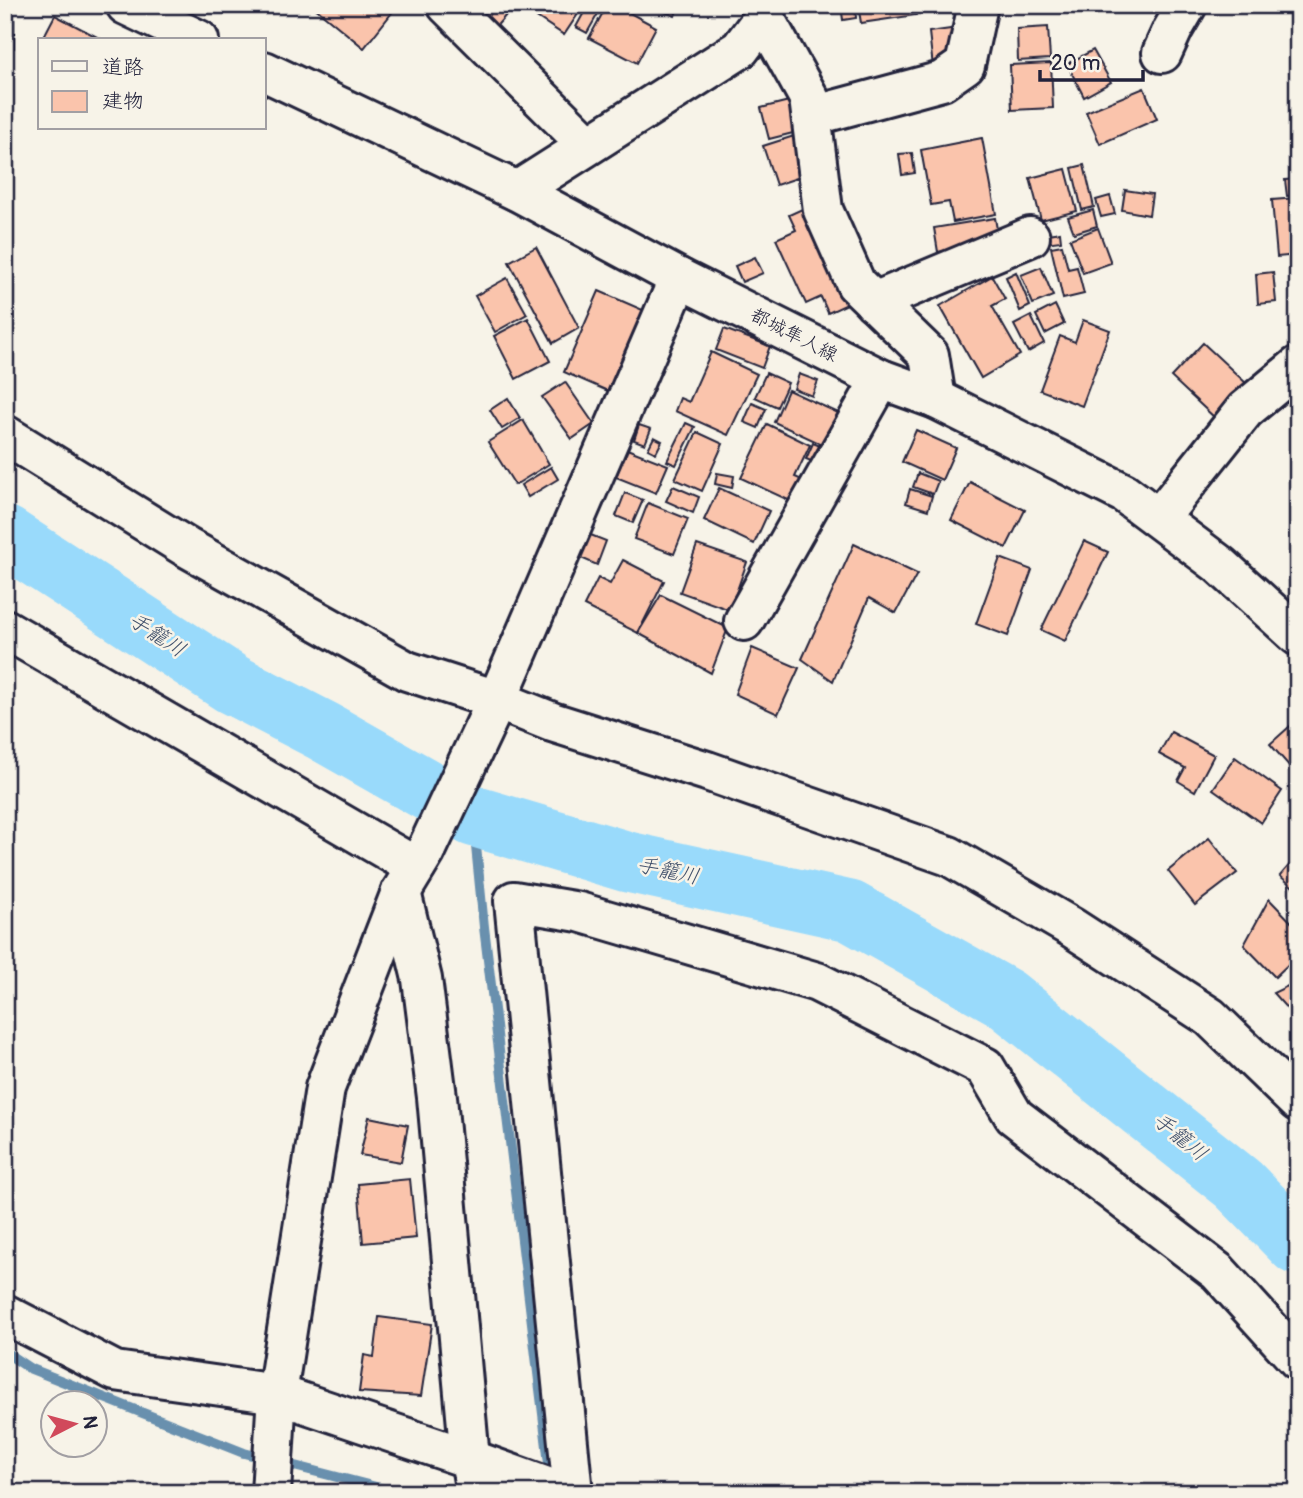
<svg xmlns="http://www.w3.org/2000/svg" width="1303" height="1498" viewBox="0 0 1303 1498" font-family="Pangolin,'Klee One',sans-serif">
	<style>
		.lines { fill: none; stroke-linecap: round; stroke-linejoin: round }
		.stream { stroke: #6990ae; stroke-width: 10 }
		.river { stroke: #99dafb; stroke-width: 61 }
		.building { fill: #fac4ac; stroke: #22223b; stroke-width: 2 }
		.minor-casing { stroke: #22223b; stroke-width: 44 }
		.major-casing { stroke: #22223b; stroke-width: 44 }
		.minor { stroke: #f7f3e8; stroke-width: 38 }
		.major { stroke: #f7f3e8; stroke-width: 38 }
		.labels { text-anchor: middle; dominant-baseline: central; stroke-width: 5; stroke-linejoin: round; paint-order: stroke }
		.street-label { font-size: 19px; fill: #22223b; stroke: #f7f3e8 }
		.water-label { font-size: 21px; font-style: italic; fill: #40506b; stroke: #f7f3e8 }
	</style>
	<rect width="100%" height="100%" fill="#f7f3e8"/>
	<filter id="ink" filterUnits="userSpaceOnUse"><feTurbulence type="fractalNoise" baseFrequency=".0143" numOctaves="2"/><feDisplacementMap in="SourceGraphic" scale="14" xChannelSelector="R" yChannelSelector="G"/><feConvolveMatrix kernelMatrix="1 2 1 2 8 2 1 2 1" color-interpolation-filters="sRGB"/></filter>
	<g filter="url(#ink)">
		<g class="lines">
			<!-- stream -->
			<g class="stream">
				<polyline points="473,816 484,927 551,1480"/>
				<polyline points="5,1352 29,1368 244,1453 399,1493"/>
			</g>
			<!-- river -->
			<polyline class="river" points="5,536 232,684 323,731 473,816 628,862 850,911 1005,998 1238,1184 1298,1245"/>
		</g>
		<!-- building -->
		<g class="building">
			<polygon points="316,5 398,5 364,48 314,7"/>
			<polygon points="479,5 513,5 514,6 493,30 473,12"/>
			<polygon points="525,5 584,5 564,35 523,8"/>
			<polygon points="588,5 603,5 587,33 576,27"/>
			<polygon points="607,5 615,5 656,27 637,63 589,38"/>
			<polygon points="646,5 679,5 675,16"/>
			<polygon points="841,5 855,5 856,18 843,20"/>
			<polygon points="858,5 915,5 916,15 861,23"/>
			<polygon points="55,15 101,39 100,40 42,40"/>
			<polygon points="5,17 14,18 14,48 5,48"/>
			<polygon points="1048,27 1050,59 1018,61 1017,29"/>
			<polygon points="958,28 962,64 933,67 929,32"/>
			<polygon points="1093,50 1111,82 1084,97 1067,64"/>
			<polygon points="1051,63 1053,108 1012,110 1010,65"/>
			<polygon points="1144,88 1157,119 1100,144 1086,112"/>
			<polygon points="789,101 797,132 769,139 761,108"/>
			<polygon points="794,136 806,175 776,185 763,146"/>
			<polygon points="982,138 996,214 953,222 949,202 931,205 921,150"/>
			<polygon points="912,153 915,173 902,175 899,154"/>
			<polygon points="1084,165 1094,207 1082,210 1072,168"/>
			<polygon points="1066,169 1077,211 1041,220 1030,178"/>
			<polygon points="1298,179 1298,195 1287,196 1285,180"/>
			<polygon points="1125,190 1152,194 1149,215 1122,210"/>
			<polygon points="1110,196 1115,214 1101,217 1096,200"/>
			<polygon points="1298,198 1298,255 1277,257 1272,200"/>
			<polygon points="813,204 856,300 828,313 821,297 806,304 776,239 796,230 789,215"/>
			<polygon points="1093,210 1097,226 1074,233 1068,217"/>
			<polygon points="995,218 999,241 938,252 934,228"/>
			<polygon points="1098,228 1111,263 1083,273 1070,239"/>
			<polygon points="1060,232 1061,241 1045,243 1044,235"/>
			<polygon points="1062,245 1068,269 1077,267 1084,294 1063,299 1051,247"/>
			<polygon points="536,247 579,328 553,343 509,262"/>
			<polygon points="755,257 763,273 742,282 735,266"/>
			<polygon points="1041,267 1053,296 1033,304 1021,275"/>
			<polygon points="1016,272 1030,306 1020,311 1006,277"/>
			<polygon points="1273,272 1276,302 1258,304 1256,274"/>
			<polygon points="992,276 1005,299 992,306 1020,355 981,378 940,306"/>
			<polygon points="507,278 527,314 495,332 475,296"/>
			<polygon points="599,291 645,311 610,392 564,372"/>
			<polygon points="1055,305 1064,324 1045,334 1036,315"/>
			<polygon points="1031,316 1044,343 1028,352 1014,325"/>
			<polygon points="528,318 550,361 516,379 494,336"/>
			<polygon points="1083,320 1110,330 1082,406 1040,390 1060,336 1075,342"/>
			<polygon points="724,329 770,346 762,368 716,350"/>
			<polygon points="1203,343 1247,384 1215,418 1171,377"/>
			<polygon points="711,352 757,374 728,435 675,411 680,398 689,402"/>
			<polygon points="766,373 788,383 777,407 755,397"/>
			<polygon points="799,374 818,381 812,396 794,389"/>
			<polygon points="565,382 594,424 572,439 542,397"/>
			<polygon points="788,390 845,416 830,448 774,422"/>
			<polygon points="508,398 520,418 502,429 490,410"/>
			<polygon points="752,403 766,409 758,428 744,422"/>
			<polygon points="523,420 549,464 515,485 488,442"/>
			<polygon points="686,423 695,427 676,465 667,461"/>
			<polygon points="767,424 810,445 795,477 809,483 799,505 741,478"/>
			<polygon points="639,425 651,429 645,444 634,440"/>
			<polygon points="916,430 956,448 942,480 902,462"/>
			<polygon points="697,432 723,444 702,491 675,479"/>
			<polygon points="654,437 662,441 656,453 648,449"/>
			<polygon points="813,443 830,450 823,466 806,459"/>
			<polygon points="627,449 668,465 656,493 616,477"/>
			<polygon points="551,467 558,479 528,497 521,485"/>
			<polygon points="717,473 734,476 732,488 715,484"/>
			<polygon points="918,473 938,481 933,494 913,487"/>
			<polygon points="970,482 1025,510 1006,548 951,520"/>
			<polygon points="673,486 699,497 693,513 666,501"/>
			<polygon points="719,488 769,511 754,544 704,520"/>
			<polygon points="910,489 932,496 928,510 906,503"/>
			<polygon points="625,493 643,500 633,523 616,516"/>
			<polygon points="648,503 688,519 674,554 634,539"/>
			<polygon points="583,532 606,541 597,565 574,555"/>
			<polygon points="1084,541 1108,552 1065,641 1041,630"/>
			<polygon points="854,544 917,574 896,613 869,598 833,681 802,659"/>
			<polygon points="697,545 747,562 730,610 680,592"/>
			<polygon points="1000,558 1032,570 1008,636 976,624"/>
			<polygon points="623,560 664,581 638,633 584,606 598,578 610,584"/>
			<polygon points="661,595 728,628 711,673 638,633"/>
			<polygon points="752,648 799,668 778,714 735,694"/>
			<polygon points="1298,719 1298,776 1270,744"/>
			<polygon points="1171,732 1214,755 1195,791 1178,781 1185,768 1159,754"/>
			<polygon points="1235,757 1282,791 1261,823 1213,789"/>
			<polygon points="1209,838 1237,873 1195,905 1168,871"/>
			<polygon points="1298,855 1298,891 1280,876"/>
			<polygon points="1269,899 1298,929 1298,955 1275,977 1244,945"/>
			<polygon points="1298,981 1298,1021 1273,993"/>
			<polygon points="369,1117 408,1125 401,1162 360,1155"/>
			<polygon points="410,1179 416,1238 363,1243 358,1184"/>
			<polygon points="379,1317 432,1324 421,1396 359,1392 364,1355 374,1357"/>
		</g>
		<g class="lines">
			<defs>
				<g id="minor">
					<polyline points="447,5 588,145"/>
					<polyline points="764,17 809,98 823,210 856,284 929,355 936,399"/>
					<polyline points="1162,53 1173,29 1187,5"/>
					<polyline points="812,116 942,81 965,65 978,5"/>
					<polyline points="517,191 740,49 764,17 766,5"/>
					<polyline points="874,302 1030,237"/>
					<polyline points="5,435 186,547 407,671 497,700 552,722 707,771 949,856 1071,927 1210,1017 1298,1102"/>
					<polyline points="1159,518 1245,410 1298,366"/>
					<polyline points="744,621 881,379"/>
					<polyline points="5,629 416,867"/>
					<polyline points="401,892 422,979 437,1097 470,1459 476,1493"/>
					<polyline points="5,1314 115,1371 277,1394 470,1459 564,1493"/>
					<polyline points="271,1493 277,1394 325,1088 401,892 426,851 497,700 679,278"/>
					<polyline points="573,1493 514,901 579,912 817,982 985,1067 1014,1116 1218,1272 1298,1360"/>
				</g>
				<g id="major">
					<polyline points="126,5 199,40"/>
					<polyline points="264,71 517,191 679,278 881,379 936,399 1124,493 1220,565 1298,636"/>
				</g>
			</defs>
			<!-- minor casing -->
			<use href="#minor" class="minor-casing"/>
			<!-- major casing -->
			<use href="#major" class="major-casing"/>
			<!-- minor -->
			<use href="#minor" class="minor"/>
			<!-- major -->
			<use href="#major" class="major"/>
		</g>
	</g>
	<g class="labels">
		<!-- street labels -->
		<g class="street-label">
			<text transform="translate(794 335) rotate(27)">都城隼人線</text>
		</g>
		<!-- water labels -->
		<g class="water-label">
			<text transform="translate(157 635) rotate(33)">手籠川</text>
			<text transform="translate(668 871) rotate(12)">手籠川</text>
			<text transform="translate(1180 1137) rotate(39)">手籠川</text>
		</g>
	</g>
	<!-- margin -->
	<rect width="1303" height="1498" fill="none" stroke="#f7f3e8" stroke-width="28"/>
	<rect x="14" y="14" width="1275" height="1470" fill="none" stroke="#22223b" stroke-width="2.5" filter="url(#ink)"/>
	<!-- legend -->
	<rect x="38" y="38" width="228" height="91" fill="#f7f3e8" stroke="#a29fa3" stroke-width="2"/>
	<rect x="52" y="61" width="35" height="10" fill="#f7f3e8" stroke="#a29fa3" stroke-width="2"/>
	<text x="102" y="74" font-size="21" fill="#22223b">道路</text>
	<rect x="52" y="91" width="35" height="21" fill="#fac4ac" stroke="#a29fa3" stroke-width="2"/>
	<text x="102" y="108" font-size="21" fill="#22223b">建物</text>
	<!-- north arrow -->
	<g transform="translate(74 1424) rotate(84)"><circle r="33" fill="#f7f3e8" stroke="#a29fa3" stroke-width="2"/>
	<path d="M0-5L12 26L0 18L-12 26Z" fill="#d1495b"/>
	<text y="-10" font-size="19" font-weight="bold" text-anchor="middle" fill="#22223b">N</text>
	</g>
	<!-- scale -->
	<path d="M1040 70v10h103v-10" fill="none" stroke="#22223b" stroke-width="3.5"/>
	<text x="1051" y="70" font-size="21" fill="#22223b" stroke="#f7f3e8" stroke-width="5" paint-order="stroke">20 m</text>
</svg>
